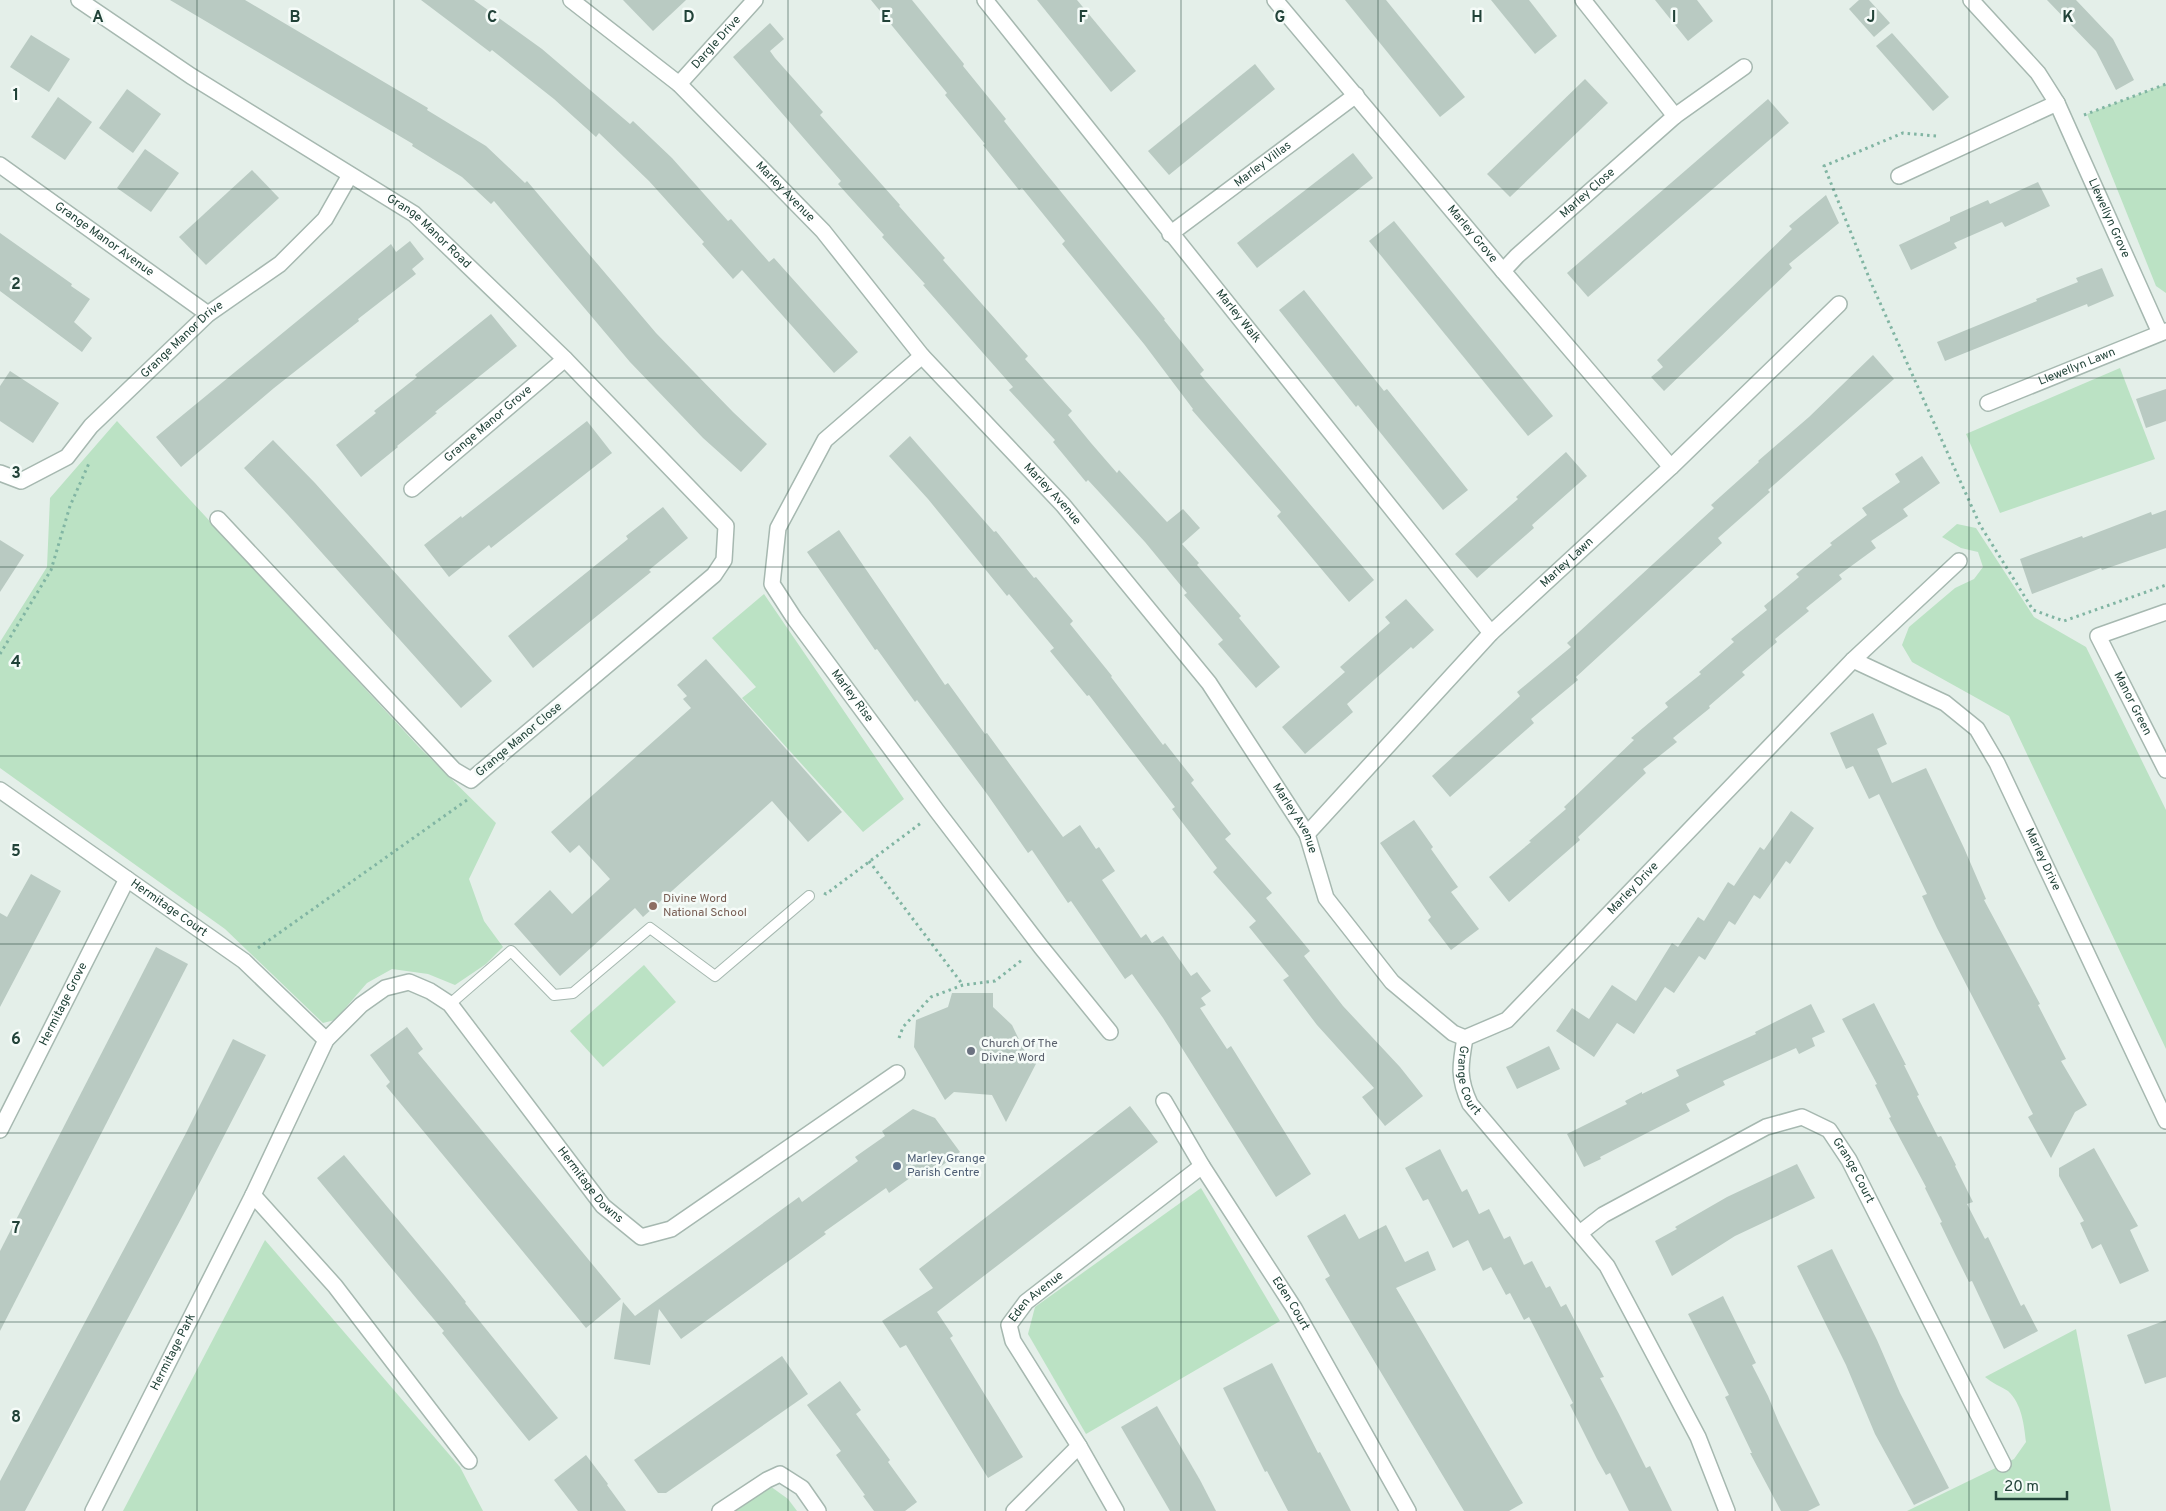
<svg xmlns="http://www.w3.org/2000/svg" width="2166" height="1511" viewBox="0 0 2166 1511" font-family="Overpass,sans-serif">
	<style>
		.green { fill: #bbe2c4 }
		.building { fill: #b9cac2 }
		.lines { fill: none; stroke-linecap: round; stroke-linejoin: round }
		.service-casing { stroke: #a6b8b0; stroke-width: 12 }
		.minor-casing { stroke: #a6b8b0; stroke-width: 18 }
		.path { stroke: #81b5a3; stroke-width: 3; stroke-dasharray: 2.5 4; stroke-linecap: butt }
		.service { stroke: #fff; stroke-width: 10 }
		.minor { stroke: #fff; stroke-width: 15 }
		.grid { fill: none; stroke: #214238; stroke-width: 1; stroke-opacity: 0.55 }
		.education-dot { fill: #8d6e63; stroke: #f5fbf8; stroke-width: 2 }
		.worship-dot { fill: #6b7280; stroke: #f5fbf8; stroke-width: 2 }
		.service-dot { fill: #5c6f8a; stroke: #f5fbf8; stroke-width: 2 }
		.labels { text-anchor: middle; dominant-baseline: central; stroke-width: 5; stroke-linejoin: round; paint-order: stroke }
		.street-label { font-size: 12px; fill: #214238; stroke: #f5fbf8 }
		.education-label { font-size: 12px; fill: #785e54; stroke: #f5fbf8; text-anchor: start }
		.worship-label { font-size: 12px; fill: #5b616d; stroke: #f5fbf8; text-anchor: start }
		.service-label { font-size: 12px; fill: #4e5e75; stroke: #f5fbf8; text-anchor: start }
		.grid-label { font-size: 16px; text-anchor: middle; font-weight: bold; fill: #214238; stroke: #f5fbf8; stroke-width: 5; stroke-linejoin: round; paint-order: stroke }
	</style>
	<rect width="100%" height="100%" fill="#e4efe9"/>
	<!-- green -->
	<g class="green">
		<polygon points="2166,84 2166,293 2156,286 2087,114"/>
		<polygon points="2120,368 2155,459 2000,513 1966,434"/>
		<polygon points="117,421 419,747 496,823 469,879 484,921 503,947 486,964 455,985 428,974 392,969 367,983 335,1020 323,1023 225,929 0,768 0,642 47,567 50,498"/>
		<polygon points="1957,524 1976,528 2034,617 2086,647 2166,810 2166,1049 2009,716 1912,662 1902,645 1909,627 1955,588 1974,579 1983,567 1978,552 1961,548 1942,537"/>
		<polygon points="764,594 904,799 863,832 742,698 756,687 712,638"/>
		<polygon points="644,965 676,1002 603,1067 570,1031"/>
		<polygon points="1201,1188 1280,1321 1086,1434 1028,1334 1035,1307"/>
		<polygon points="265,1240 460,1467 483,1511 123,1511"/>
		<path d="M2076,1329L2111,1511H1907L2014,1459L2026,1442C2024,1425 2022,1404 2008,1391C2000,1386 1992,1383 1985,1377Z"/>
		<polygon points="770,1486 788,1499 797,1511 736,1511"/>
	</g>
	<!-- building -->
	<g class="building">
		<polygon points="170,0 245,0 428,108 427,110 486,146 525,183 527,181 656,333 733,412 767,444 741,472 703,438 630,362 494,201 491,204 462,177 412,146 413,144"/>
		<polygon points="421,0 474,0 542,49 630,124 633,121 672,158 728,221 731,219 769,262 774,258 858,352 834,373 742,270 733,279 702,244 704,242 649,181 599,133 596,137 554,99 492,50 490,52"/>
		<polygon points="623,0 686,0 653,31"/>
		<polygon points="871,0 912,0 964,64 963,66 1006,119 1004,121 1044,171 1165,319 1164,320 1204,370 1200,374 1374,580 1349,602 1277,516 1281,512 1192,410 1193,409 1144,344 1062,244 1065,241 1022,188 1019,190 983,145 985,144 945,95 947,93"/>
		<polygon points="1037,0 1077,0 1136,71 1111,92"/>
		<polygon points="1345,0 1386,0 1465,97 1440,117"/>
		<polygon points="1491,0 1529,0 1557,36 1535,54"/>
		<polygon points="1655,0 1697,0 1713,21 1688,41"/>
		<polygon points="1859,0 1869,0 1890,23 1874,37 1849,9"/>
		<polygon points="2047,0 2076,0 2113,39 2134,80 2116,90 2096,51"/>
		<polygon points="770,23 784,39 770,51 775,58 823,112 820,115 900,205 899,206 945,258 943,260 1028,356 1025,359 1072,411 1068,415 1091,443 1117,473 1119,470 1167,522 1183,509 1200,528 1182,544 1199,563 1197,565 1241,616 1239,618 1280,667 1256,688 1218,644 1223,640 1184,595 1187,593 1145,542 1088,480 1086,482 1053,442 1055,440 1009,390 1013,387 923,285 925,284 882,237 884,235 838,184 841,181 733,57"/>
		<polygon points="1892,33 1949,97 1933,111 1876,46"/>
		<polygon points="31,35 70,59 49,92 10,67"/>
		<polygon points="1255,64 1275,89 1169,175 1148,151"/>
		<polygon points="1585,79 1608,103 1510,197 1487,174"/>
		<polygon points="127,89 161,114 133,153 99,128"/>
		<polygon points="58,97 92,122 65,160 31,137"/>
		<polygon points="1768,99 1789,123 1588,297 1567,273"/>
		<polygon points="145,149 179,173 151,212 117,188"/>
		<polygon points="1353,153 1373,178 1257,268 1237,243"/>
		<polygon points="252,170 279,198 206,265 179,237"/>
		<polygon points="2038,182 2050,206 2005,227 2002,222 1954,243 1957,248 1911,270 1899,245 1950,221 1950,217 1988,200 1990,204"/>
		<polygon points="1826,195 1839,223 1789,264 1792,268 1664,391 1651,377 1663,367 1657,360 1792,229 1789,226"/>
		<polygon points="1394,221 1553,416 1528,436 1369,241"/>
		<polygon points="0,233 72,284 71,286 90,299 74,322 92,338 82,352 0,291"/>
		<polygon points="410,241 424,259 412,269 416,274 358,319 359,321 274,388 181,467 156,437 391,244 396,252"/>
		<polygon points="2102,268 2114,296 2088,307 2087,304 1945,361 1937,342 2037,301 2036,299 2078,282 2076,278"/>
		<polygon points="1304,290 1384,391 1387,389 1468,490 1443,510 1358,405 1356,407 1279,310"/>
		<polygon points="491,314 517,346 435,412 437,413 397,446 398,447 361,477 336,445 376,413 374,411 417,377 415,375"/>
		<polygon points="1873,355 1894,379 1768,490 1770,492 1718,538 1722,543 1576,677 1578,680 1531,719 1534,723 1450,797 1432,776 1520,696 1517,692 1571,647 1567,643 1714,508 1711,505 1759,462 1758,461 1809,417"/>
		<polygon points="10,371 59,403 33,443 0,421 0,386"/>
		<polygon points="2166,389 2166,421 2146,428 2136,399"/>
		<polygon points="587,421 612,453 491,548 489,545 449,577 424,545 461,516 462,518"/>
		<polygon points="910,436 994,532 996,531 1034,578 1036,577 1073,621 1070,624 1112,676 1111,677 1163,745 1165,743 1194,780 1191,783 1231,834 1225,839 1272,893 1266,898 1310,951 1304,956 1343,1006 1400,1067 1423,1096 1385,1126 1362,1097 1374,1088 1317,1025 1283,980 1289,976 1249,927 1256,921 1213,872 1217,868 1172,809 1175,807 1089,695 1087,696 1050,651 1054,648 1009,594 1007,596 928,499 889,456"/>
		<polygon points="273,440 315,483 492,681 461,708 288,515 244,468"/>
		<polygon points="1566,452 1587,476 1532,525 1534,528 1477,578 1455,554 1518,499 1516,497"/>
		<polygon points="1922,456 1940,483 1903,509 1908,516 1871,541 1876,548 1839,575 1842,579 1806,608 1809,611 1775,639 1777,642 1742,672 1745,675 1709,706 1710,708 1673,738 1677,742 1643,769 1646,773 1578,837 1580,840 1509,902 1489,877 1531,842 1529,841 1566,809 1564,807 1634,740 1631,738 1668,707 1665,703 1701,674 1699,672 1734,642 1731,639 1767,610 1764,606 1799,577 1796,574 1832,545 1830,543 1867,515 1862,508 1900,482 1895,474"/>
		<polygon points="663,507 688,538 649,570 651,572 533,668 508,636 628,539 626,536"/>
		<polygon points="2166,510 2166,548 2102,570 2101,568 2032,594 2020,559 2082,536 2083,538 2151,512 2152,515"/>
		<polygon points="839,530 945,685 948,683 985,734 987,733 1063,837 1080,825 1096,849 1099,847 1115,871 1102,880 1141,938 1146,934 1152,943 1163,936 1191,976 1197,972 1211,991 1201,998 1206,1005 1200,1008 1227,1049 1231,1046 1311,1174 1276,1197 1163,1018 1132,974 1125,979 1071,901 1068,903 1032,850 1028,853 987,794 917,700 915,702 877,649 875,650 807,552"/>
		<polygon points="0,540 24,555 0,592"/>
		<polygon points="1406,599 1434,630 1413,649 1411,647 1347,704 1353,712 1305,754 1282,727 1345,672 1340,667 1390,623 1385,617"/>
		<polygon points="706,659 842,812 808,842 772,801 643,917 635,908 560,976 514,924 550,890 572,914 610,879 579,845 570,853 551,832 691,708 683,699 687,696 677,685"/>
		<polygon points="1873,713 1887,744 1877,749 1892,783 1926,768 1964,848 1986,899 1984,900 2040,1004 2038,1005 2066,1059 2061,1061 2087,1105 2075,1112 2051,1158 2028,1117 2033,1114 1937,928 1922,896 1927,894 1879,794 1869,799 1853,766 1846,769 1830,733"/>
		<polygon points="1791,811 1814,828 1790,864 1786,861 1760,899 1754,895 1735,925 1729,921 1705,960 1699,956 1674,993 1665,987 1634,1034 1617,1023 1594,1057 1556,1031 1572,1008 1589,1019 1612,985 1636,1001 1672,943 1678,947 1698,917 1704,921 1728,882 1734,886 1760,847 1764,850"/>
		<polygon points="1414,820 1433,847 1431,849 1458,887 1451,892 1479,929 1451,950 1428,920 1431,917 1380,843"/>
		<polygon points="31,874 61,891 0,1007 0,913 7,917"/>
		<polygon points="156,947 188,964 0,1331 0,1251"/>
		<polygon points="952,993 993,993 993,1007 1012,1025 1026,1054 1040,1056 1006,1122 992,1095 954,1092 945,1100 914,1047 916,1020 948,1007"/>
		<polygon points="1874,1003 1906,1065 1904,1065 1919,1095 1917,1096 1938,1137 1941,1136 1956,1165 1955,1166 1973,1202 1967,1204 1985,1239 1988,1237 2021,1306 2024,1304 2038,1331 2004,1349 1972,1281 1969,1282 1955,1254 1940,1223 1942,1222 1925,1188 1926,1187 1889,1118 1891,1117 1875,1085 1877,1084 1842,1019"/>
		<polygon points="1811,1004 1825,1032 1812,1038 1815,1046 1799,1054 1796,1048 1723,1081 1725,1085 1686,1104 1690,1111 1600,1157 1601,1159 1584,1167 1567,1134 1627,1104 1625,1101 1642,1092 1642,1094 1679,1076 1676,1070 1756,1034 1755,1032"/>
		<polygon points="407,1027 423,1049 418,1053 621,1299 586,1328 386,1086 390,1082 370,1055"/>
		<polygon points="233,1039 266,1055 183,1215 25,1511 0,1511 0,1481 185,1135"/>
		<polygon points="1549,1046 1560,1069 1517,1089 1506,1067"/>
		<polygon points="1130,1106 1158,1142 937,1312 953,1336 950,1338 1023,1457 988,1478 906,1345 900,1348 882,1321 933,1288 919,1269"/>
		<polygon points="913,1109 935,1118 960,1152 927,1177 921,1170 889,1193 886,1188 824,1232 826,1234 681,1339 659,1309 650,1365 614,1359 623,1302 635,1316 799,1197 802,1202 858,1161 855,1157 885,1136 882,1131"/>
		<polygon points="2094,1148 2138,1226 2130,1230 2149,1271 2120,1284 2101,1244 2092,1249 2080,1223 2084,1221 2059,1176 2059,1168"/>
		<polygon points="1440,1149 1462,1192 1467,1189 1479,1214 1489,1209 1504,1239 1510,1236 1524,1265 1532,1261 1546,1288 1550,1286 1561,1307 1566,1304 1604,1377 1600,1378 1619,1414 1646,1468 1650,1466 1672,1511 1629,1511 1610,1473 1606,1475 1597,1459 1570,1405 1573,1403 1529,1317 1524,1320 1510,1293 1506,1295 1491,1267 1483,1271 1468,1240 1453,1248 1428,1199 1423,1201 1405,1168"/>
		<polygon points="344,1155 445,1276 466,1302 465,1303 558,1418 529,1441 442,1333 444,1331 421,1304 317,1178"/>
		<polygon points="1797,1164 1815,1198 1735,1236 1672,1276 1655,1241 1677,1229 1675,1227 1727,1197"/>
		<polygon points="1345,1214 1359,1239 1386,1225 1405,1262 1428,1251 1436,1270 1396,1288 1523,1503 1509,1511 1464,1511 1325,1279 1330,1276 1307,1236"/>
		<polygon points="1832,1249 1877,1340 1900,1393 1949,1488 1914,1505 1875,1434 1846,1365 1797,1266"/>
		<polygon points="1723,1296 1756,1363 1752,1365 1768,1396 1779,1423 1820,1505 1808,1511 1781,1511 1750,1453 1752,1453 1725,1397 1729,1395 1688,1314"/>
		<polygon points="2166,1320 2166,1377 2145,1384 2127,1335"/>
		<polygon points="782,1356 808,1394 666,1493 658,1493 634,1460"/>
		<polygon points="1272,1363 1318,1453 1320,1452 1351,1511 1288,1511 1267,1471 1265,1472 1223,1388"/>
		<polygon points="840,1381 861,1410 856,1414 890,1460 888,1462 917,1502 905,1511 874,1511 863,1496 865,1495 836,1455 841,1451 807,1405"/>
		<polygon points="1157,1406 1200,1480 1216,1511 1170,1511 1121,1427"/>
		<polygon points="586,1455 608,1484 607,1485 626,1511 578,1511 554,1480"/>
	</g>
	<g class="lines">
		<defs>
			<polyline id="service" points="450,1004 511,951 554,995 573,993 650,928 715,976 809,896"/>
			<g id="minor">
				<path id="s1" d="M79,0L191,76L414,214L565,359L726,526L724,560L714,575L471,780L454,770L218,519"/>
				<path id="s2" d="M571,0L679,84L823,231L922,356L1063,505L1209,683L1307,834L1326,898L1392,982L1453,1033L1465,1038"/>
				<path id="s3" d="M985,0L1491,633"/>
				<path id="s4" d="M1275,0L1503,271L1671,467"/>
				<polyline points="1583,0 1675,116"/>
				<path id="s5" d="M1971,0L2038,73L2057,103L2160,333"/>
				<path id="s6" d="M679,84L755,0"/>
				<path id="s7" d="M0,165L208,314"/>
				<polyline points="1899,176 2057,103"/>
				<path id="s8" d="M1170,234L1356,95"/>
				<path id="s9" d="M1503,271L1517,256L1675,116L1744,67"/>
				<path id="s10" d="M922,356L825,440L778,528L772,584L794,618L937,811L1041,947L1110,1032"/>
				<path id="s11" d="M1988,403L2166,331"/>
				<path id="s12" d="M0,473L21,481L67,457L91,426L208,314L280,264L325,219L350,175"/>
				<path id="s13" d="M412,489L565,359"/>
				<path id="s14" d="M2166,612L2098,636L2166,770"/>
				<path id="s15" d="M1853,660L1945,703L1977,729L1997,763L2166,1121"/>
				<path id="s16" d="M0,790L244,961L326,1040"/>
				<path id="s17" d="M1307,834L1491,633L1671,467L1839,304"/>
				<path id="s18" d="M1465,1038L1507,1020L1853,660L1959,561"/>
				<path id="s19" d="M1465,1038C1460,1066 1458,1078 1470,1104L1607,1266L1698,1437L1727,1511"/>
				<path id="s20" d="M1164,1101L1202,1166L1294,1308L1408,1511"/>
				<path id="s21" d="M0,1130L127,879"/>
				<polyline points="253,1195 335,1286 469,1461"/>
				<path id="s22" d="M1580,1233L1603,1215L1766,1127L1802,1117L1829,1130L1849,1160L2003,1464"/>
				<polyline points="1079,1446 1116,1511"/>
				<path id="s23" d="M93,1511L253,1195L326,1040L361,1005L385,988L409,982L430,991L450,1004L603,1206L641,1237L671,1229L897,1073"/>
				<polyline points="720,1511 767,1480 780,1474 802,1488 818,1511"/>
				<path id="s24" d="M1014,1511L1079,1446L1013,1341L1009,1325L1026,1302L1202,1166"/>
			</g>
		</defs>
		<!-- service casing -->
		<use href="#service" class="service-casing"/>
		<!-- minor casing -->
		<use href="#minor" class="minor-casing"/>
		<!-- path -->
		<g class="path">
			<polyline points="2084,115 2166,84"/>
			<polyline points="1936,136 1903,133 1824,166 1872,285 1980,525 2033,610 2064,621 2166,585"/>
			<polyline points="0,654 51,570 70,506 90,461"/>
			<polyline points="869,861 963,985"/>
			<polyline points="824,893 826,894 921,823"/>
			<polyline points="258,948 467,800"/>
			<polyline points="899,1038 903,1027 931,997 963,985 995,981 1022,960"/>
		</g>
		<!-- service -->
		<use href="#service" class="service"/>
		<!-- minor -->
		<use href="#minor" class="minor"/>
	</g>
	<!-- grid -->
	<path class="grid" d="M197,0V1511M394,0V1511M591,0V1511M788,0V1511M985,0V1511M1181,0V1511M1378,0V1511M1575,0V1511M1772,0V1511M1969,0V1511M0,189H2166M0,378H2166M0,567H2166M0,756H2166M0,944H2166M0,1133H2166M0,1322H2166"/>
	<!-- markers -->
	<circle class="education-dot" cx="653" cy="906" r="5"/>
	<circle class="worship-dot" cx="971" cy="1051" r="5"/>
	<circle class="service-dot" cx="897" cy="1166" r="5"/>
	<g class="labels">
		<!-- street labels -->
		<g class="street-label">
			<text stroke="none"><textPath href="#s6" startOffset="56">Dargle Drive</textPath></text>
			<text stroke="none"><textPath href="#s8" startOffset="116">Marley Villas</textPath></text>
			<text stroke="none"><textPath href="#s2" startOffset="288">Marley Avenue</textPath></text>
			<text stroke="none"><textPath href="#s9" startOffset="115">Marley Close</textPath></text>
			<text stroke="none"><textPath href="#s5" startOffset="261">Llewellyn Grove</textPath></text>
			<text stroke="none"><textPath href="#s1" startOffset="420">Grange Manor Road</textPath></text>
			<text stroke="none"><textPath href="#s4" startOffset="306">Marley Grove</textPath></text>
			<text stroke="none"><textPath href="#s7" startOffset="128">Grange Manor Avenue</textPath></text>
			<text stroke="none"><textPath href="#s3" startOffset="405">Marley Walk</textPath></text>
			<text stroke="none"><textPath href="#s12" startOffset="239">Grange Manor Drive</textPath></text>
			<text stroke="none"><textPath href="#s11" startOffset="96">Llewellyn Lawn</textPath></text>
			<text stroke="none"><textPath href="#s13" startOffset="100">Grange Manor Grove</textPath></text>
			<text stroke="none"><textPath href="#s2" startOffset="692">Marley Avenue</textPath></text>
			<text stroke="none"><textPath href="#s17" startOffset="376">Marley Lawn</textPath></text>
			<text stroke="none"><textPath href="#s10" startOffset="422">Marley Rise</textPath></text>
			<text stroke="none"><textPath href="#s14" startOffset="148">Manor Green</textPath></text>
			<text transform="translate(519 740) rotate(-40)">Grange Manor Close</text>
			<text stroke="none"><textPath href="#s2" startOffset="1098">Marley Avenue</textPath></text>
			<text stroke="none"><textPath href="#s15" startOffset="289">Marley Drive</textPath></text>
			<text stroke="none"><textPath href="#s18" startOffset="228">Marley Drive</textPath></text>
			<text stroke="none"><textPath href="#s16" startOffset="206">Hermitage Court</textPath></text>
			<text stroke="none"><textPath href="#s21" startOffset="141">Hermitage Grove</textPath></text>
			<text stroke="none"><textPath href="#s19" startOffset="44">Grange Court</textPath></text>
			<text stroke="none"><textPath href="#s22" startOffset="329">Grange Court</textPath></text>
			<text stroke="none"><textPath href="#s23" startOffset="905">Hermitage Downs</textPath></text>
			<text stroke="none"><textPath href="#s24" startOffset="272">Eden Avenue</textPath></text>
			<text stroke="none"><textPath href="#s20" startOffset="239">Eden Court</textPath></text>
			<text stroke="none"><textPath href="#s23" startOffset="178">Hermitage Park</textPath></text>
		</g>
		<!-- education labels -->
		<g class="education-label">
			<text x="663" y="899">Divine Word<tspan x="663" dy="14">National School</tspan></text>
		</g>
		<!-- worship labels -->
		<g class="worship-label">
			<text x="981" y="1044">Church Of The<tspan x="981" dy="14">Divine Word</tspan></text>
		</g>
		<!-- service labels -->
		<g class="service-label">
			<text x="907" y="1159">Marley Grange<tspan x="907" dy="14">Parish Centre</tspan></text>
		</g>
	</g>
	<g class="grid-label">
		<text x="98" y="22">A</text>
		<text x="295" y="22">B</text>
		<text x="492" y="22">C</text>
		<text x="689" y="22">D</text>
		<text x="886" y="22">E</text>
		<text x="1083" y="22">F</text>
		<text x="1280" y="22">G</text>
		<text x="1477" y="22">H</text>
		<text x="1674" y="22">I</text>
		<text x="1871" y="22">J</text>
		<text x="2068" y="22">K</text>
		<text x="16" y="100">1</text>
		<text x="16" y="289">2</text>
		<text x="16" y="478">3</text>
		<text x="16" y="667">4</text>
		<text x="16" y="856">5</text>
		<text x="16" y="1044">6</text>
		<text x="16" y="1233">7</text>
		<text x="16" y="1422">8</text>
	</g>
	<!-- scale -->
	<path d="M1996 1491v8h71v-8" fill="none" stroke="#214238" stroke-width="2.5"/>
	<text x="2004" y="1491" font-size="15" fill="#214238" stroke="#f5fbf8" stroke-width="4" paint-order="stroke">20 m</text>
</svg>
